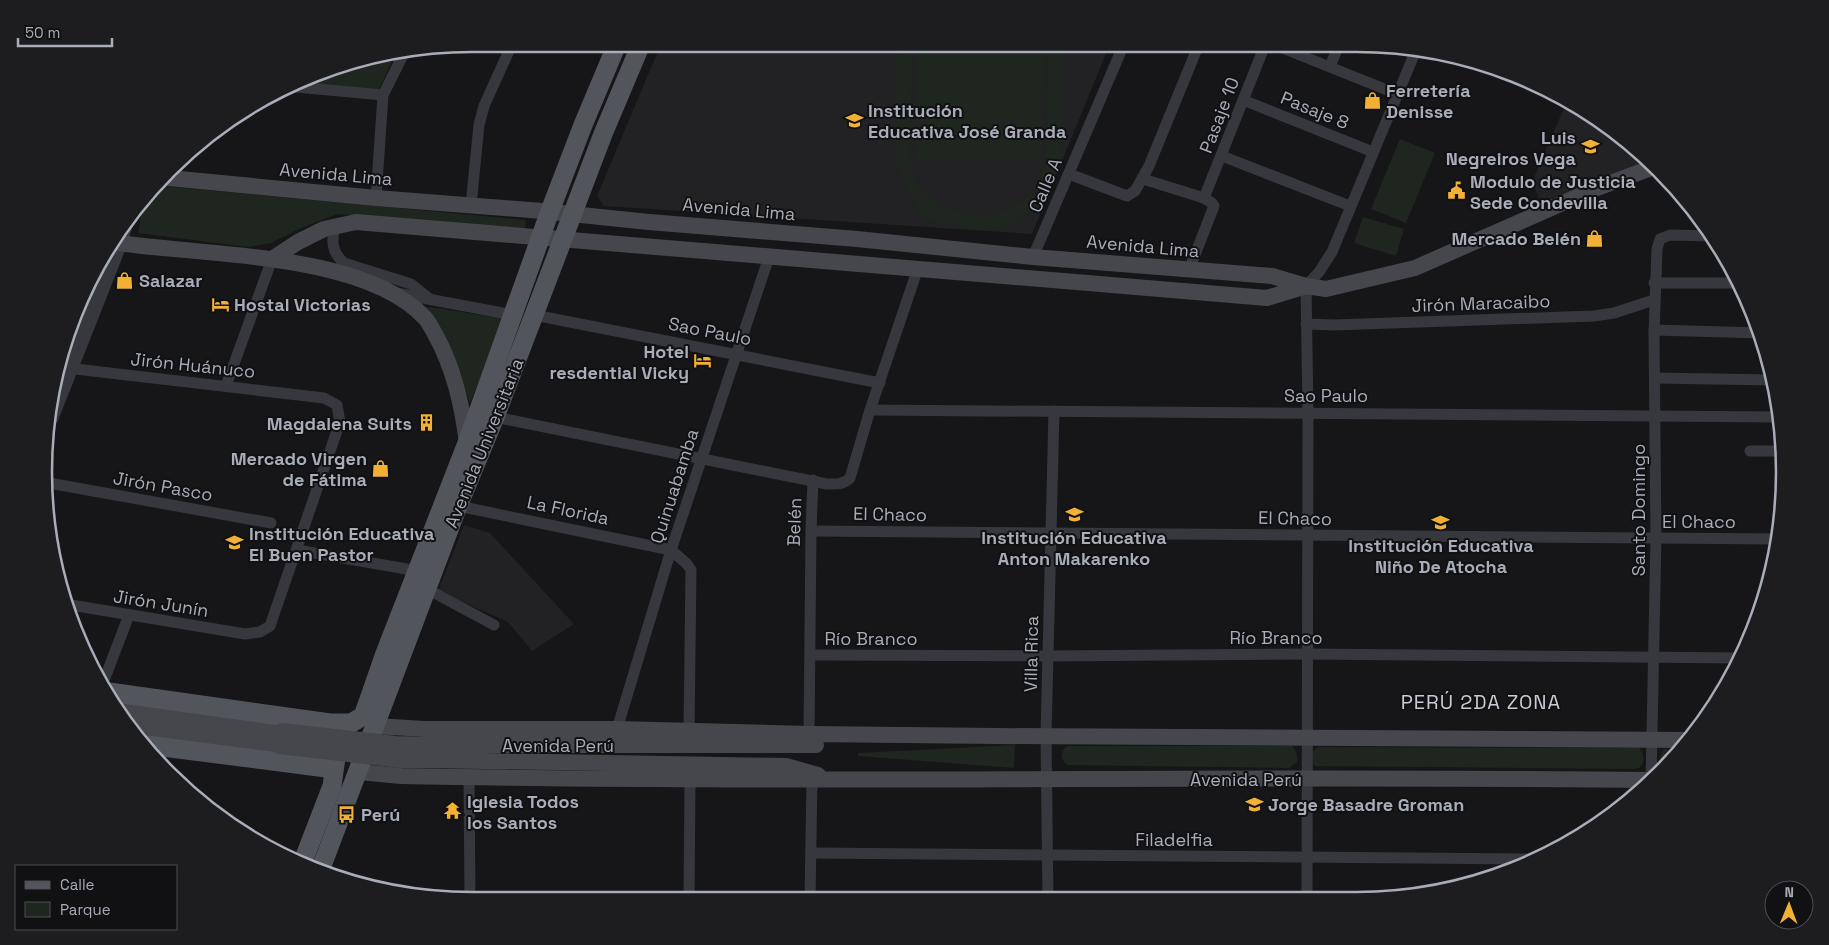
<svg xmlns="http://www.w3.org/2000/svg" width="1829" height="945" viewBox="0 0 1829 945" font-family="'Space Grotesk',sans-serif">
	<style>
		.built { fill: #222225 }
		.green { fill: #1e261f }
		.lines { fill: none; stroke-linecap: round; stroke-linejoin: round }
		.minor { stroke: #37383d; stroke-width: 11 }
		.tertiary { stroke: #37383d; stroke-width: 15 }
		.secondary { stroke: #45474d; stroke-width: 16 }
		.primary { stroke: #53555c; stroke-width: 19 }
		.secondary-bridge { stroke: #45474d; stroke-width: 16 }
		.labels { text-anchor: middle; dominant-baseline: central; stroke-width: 4; stroke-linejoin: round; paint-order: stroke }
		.poi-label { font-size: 18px; font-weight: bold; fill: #a8adb8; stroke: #111113; text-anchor: start }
		.street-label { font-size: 18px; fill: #a8adb8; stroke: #111113 }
		.quarter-label { font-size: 20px; letter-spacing: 1px; fill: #c9ccd4; stroke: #111113 }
		.rim { fill: none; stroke: #a8adb8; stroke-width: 2.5 }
	</style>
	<rect width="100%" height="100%" fill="#161618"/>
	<!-- built -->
	<g class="built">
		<polygon points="661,44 1110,44 1032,234 604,206 597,196"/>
		<polygon points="1567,101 1617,132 1649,162 1541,202 1532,182"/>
		<polygon points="464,525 490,533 574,624 532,651 508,622 438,591"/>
	</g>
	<!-- green -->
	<g class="green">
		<path d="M897,44H912L909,154C912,166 914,180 923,189C954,226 1020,225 1040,177C1048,156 1046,135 1047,113C1047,90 1048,67 1048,44H1065L1062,152L1049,190L1032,212L1019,220L1004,226L973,229L942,224L930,220L919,209L910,196L902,180L895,160Z"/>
		<polygon points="916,44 1044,44 1041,162 915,160"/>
		<polygon points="394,57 378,91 304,83 334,67"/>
		<polygon points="1400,139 1435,153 1406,223 1371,209"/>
		<polygon points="162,186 526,220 525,229 338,214 301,228 271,243 248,247 138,233 143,205"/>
		<polygon points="1363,217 1404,229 1396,256 1354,243"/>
		<polygon points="108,249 112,250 66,359 61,358 77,308"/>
		<polygon points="422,306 502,318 504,324 470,403 455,363"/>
		<polygon points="1015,745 1014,768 858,756 858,753"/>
		<path d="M1067,746H1292C1297,751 1297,755 1297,762L1289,768L1067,765C1060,759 1060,752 1067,746Z"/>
		<path d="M1318,747L1639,748C1645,754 1645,763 1639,768L1634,769L1315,766L1312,763V752Z"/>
		<path d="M1664,749L1683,750L1664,769L1660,765C1660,758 1659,755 1664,749Z"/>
	</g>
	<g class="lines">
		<!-- minor -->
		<g class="minor">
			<polyline points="1275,45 1397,94"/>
			<polyline points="1330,66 1339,45"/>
			<polyline points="296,87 383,95"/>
			<polyline points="1243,100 1373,152"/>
			<polyline points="1222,156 1350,206"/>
			<polyline points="1069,174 1127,196 1135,191 1149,166 1199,44"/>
			<polyline points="1143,179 1204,198 1212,203 1214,206 1189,270"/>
			<polyline points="376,198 383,95 403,55"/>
			<polyline points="1204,198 1265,45"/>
			<polyline points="471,205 479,125 484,106 512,44"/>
			<path d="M335,227C331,242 332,252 344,263L411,284L430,299"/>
			<polyline points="1033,257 1124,44"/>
			<polyline points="1654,283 1739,283"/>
			<polyline points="396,293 513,315"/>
			<polyline points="534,315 880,383"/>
			<polyline points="1306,324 1334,325 1594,316 1614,313 1654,300"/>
			<polyline points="1654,330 1762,333"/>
			<polyline points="58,367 324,398 337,405 340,422 270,626 260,632 245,634 71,605"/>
			<polyline points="1655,378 1773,380"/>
			<polyline points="226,386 272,259"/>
			<polyline points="870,410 1782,417"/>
			<path d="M495,417L827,484C836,484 843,485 850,478L870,410L918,268"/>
			<polyline points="1750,451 1783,451"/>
			<polyline points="49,483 271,523"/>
			<polyline points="458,506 671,550 687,564 691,570 689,731"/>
			<polyline points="811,531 1778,539"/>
			<polyline points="297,550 418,571"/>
			<polyline points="427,589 494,625"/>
			<polyline points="810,655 1048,656 1306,654 1743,658"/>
			<polyline points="103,683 129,615"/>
			<polyline points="617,729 671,550 769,257"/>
			<polyline points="809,734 811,531 813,480"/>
			<polyline points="469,777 470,900"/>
			<polyline points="1651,781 1656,538 1654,334 1657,249 1660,239 1670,235 1712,236"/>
			<polyline points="811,853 1537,859"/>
			<polyline points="409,894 470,899 535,900"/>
			<polyline points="1307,898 1308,413 1306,286 1319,272 1332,252 1416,50"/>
			<polyline points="810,899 812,780"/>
			<polyline points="1048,899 1046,736 1054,411"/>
			<polyline points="689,900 690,780"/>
		</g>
		<!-- tertiary -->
		<polyline class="tertiary" points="51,418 120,243 125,225"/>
		<!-- secondary -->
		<g class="secondary">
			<polyline points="169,178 376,198 542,211 649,222 857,239 1033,257 1272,276 1306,286 1326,289 1415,268 1597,188 1654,167"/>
			<path d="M112,242C198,256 363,251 425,318C429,322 432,329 435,334C454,368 462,405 467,443"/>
			<polyline points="272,259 298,242 324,229 356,222 1267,298 1306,286"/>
			<polyline points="122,710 282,731"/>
			<polyline points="376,726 424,729 617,729 809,734 996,736 1689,740"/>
			<polyline points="134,727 279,746"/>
			<polyline points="428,745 816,745"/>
			<polyline points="426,760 786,766 818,775"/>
			<path d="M359,772L401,776C818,784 1235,775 1652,780"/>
		</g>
		<!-- primary -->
		<g class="primary">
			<polyline points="109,692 330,723 351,723"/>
			<polyline points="147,745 334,769"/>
			<polyline points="302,864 332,786 338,743 348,725 363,716 367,705 384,656 467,443 550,211 583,125 617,44"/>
			<polyline points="320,871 458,506 495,417 603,134 641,44"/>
		</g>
		<!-- secondary-bridge -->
		<g class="secondary-bridge">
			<polyline points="282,731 396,744 428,745"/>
			<polyline points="279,746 400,760 426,760"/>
		</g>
	</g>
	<!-- icons -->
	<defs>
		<symbol id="shop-bare" viewBox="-9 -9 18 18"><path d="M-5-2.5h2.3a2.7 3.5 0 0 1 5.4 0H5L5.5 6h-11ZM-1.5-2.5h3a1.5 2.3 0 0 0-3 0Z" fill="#f2b134" stroke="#111113" stroke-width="2.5" paint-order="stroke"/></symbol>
		<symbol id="school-bare" viewBox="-9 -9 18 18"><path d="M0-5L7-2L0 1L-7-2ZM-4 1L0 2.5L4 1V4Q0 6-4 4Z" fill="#f2b134" stroke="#111113" stroke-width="2.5" paint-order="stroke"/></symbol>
		<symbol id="civic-bare" viewBox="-9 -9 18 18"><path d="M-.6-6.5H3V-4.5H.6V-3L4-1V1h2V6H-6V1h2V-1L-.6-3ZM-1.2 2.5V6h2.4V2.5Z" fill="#f2b134" stroke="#111113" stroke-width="2.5" paint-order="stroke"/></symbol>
		<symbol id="hotel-bare" viewBox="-9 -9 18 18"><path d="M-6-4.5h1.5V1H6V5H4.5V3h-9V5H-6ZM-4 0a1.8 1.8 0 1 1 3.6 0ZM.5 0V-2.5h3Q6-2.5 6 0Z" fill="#f2b134" stroke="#111113" stroke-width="2.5" paint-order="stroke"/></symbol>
		<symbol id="building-bare" viewBox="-9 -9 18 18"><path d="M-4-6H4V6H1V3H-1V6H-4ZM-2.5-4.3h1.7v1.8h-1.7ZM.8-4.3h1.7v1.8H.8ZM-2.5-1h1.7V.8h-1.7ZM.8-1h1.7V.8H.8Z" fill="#f2b134" stroke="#111113" stroke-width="2.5" paint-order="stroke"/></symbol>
		<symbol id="temple-bare" viewBox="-9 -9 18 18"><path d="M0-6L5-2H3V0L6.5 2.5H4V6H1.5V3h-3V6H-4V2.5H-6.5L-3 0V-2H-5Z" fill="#f2b134" stroke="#111113" stroke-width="2.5" paint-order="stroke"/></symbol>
		<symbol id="bus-bare" viewBox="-9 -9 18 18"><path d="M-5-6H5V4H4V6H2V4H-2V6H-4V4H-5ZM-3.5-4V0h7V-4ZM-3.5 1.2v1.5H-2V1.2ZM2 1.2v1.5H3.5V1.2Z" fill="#f2b134" stroke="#111113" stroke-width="2.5" paint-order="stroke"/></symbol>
	</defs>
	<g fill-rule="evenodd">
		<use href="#shop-bare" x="1360" y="88" width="25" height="25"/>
		<use href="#school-bare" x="842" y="108" width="25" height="25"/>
		<use href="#school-bare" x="1578" y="134" width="25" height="25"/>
		<use href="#civic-bare" x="1444" y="178" width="25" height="25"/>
		<use href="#shop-bare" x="1582" y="226" width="25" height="25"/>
		<use href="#shop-bare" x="112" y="268" width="25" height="25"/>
		<use href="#hotel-bare" x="208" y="292" width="25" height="25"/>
		<use href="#hotel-bare" x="690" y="348" width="25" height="25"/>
		<use href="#building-bare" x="414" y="410" width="25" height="25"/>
		<use href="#shop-bare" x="368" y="456" width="25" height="25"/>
		<use href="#school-bare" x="1062" y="502" width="25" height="25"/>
		<use href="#school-bare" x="1428" y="510" width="25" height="25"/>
		<use href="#school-bare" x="222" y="530" width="25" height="25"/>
		<use href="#school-bare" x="1242" y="792" width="25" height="25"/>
		<use href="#temple-bare" x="440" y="798" width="25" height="25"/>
		<use href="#bus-bare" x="334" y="802" width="25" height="25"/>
	</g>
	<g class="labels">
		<!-- poi labels -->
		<g class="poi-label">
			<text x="1386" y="90">Ferretería<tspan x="1386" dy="21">Denisse</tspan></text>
			<text x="868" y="110">Institución<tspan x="868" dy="21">Educativa José Granda</tspan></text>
			<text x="1576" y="137" text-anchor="end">Luis<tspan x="1576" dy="21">Negreiros Vega</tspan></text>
			<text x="1470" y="181">Modulo de Justicia<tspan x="1470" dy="21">Sede Condevilla</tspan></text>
			<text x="1581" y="238" text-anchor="end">Mercado Belén</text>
			<text x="139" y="280">Salazar</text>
			<text x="234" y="304">Hostal Victorias</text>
			<text x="689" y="351" text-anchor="end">Hotel<tspan x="689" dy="21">resdential Vicky</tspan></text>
			<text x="412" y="423" text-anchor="end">Magdalena Suits</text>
			<text x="367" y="458" text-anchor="end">Mercado Virgen<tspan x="367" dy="21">de Fátima</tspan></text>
			<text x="249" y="533">Institución Educativa<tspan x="249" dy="21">El Buen Pastor</tspan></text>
			<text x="1074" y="537" text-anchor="middle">Institución Educativa<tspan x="1074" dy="21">Anton Makarenko</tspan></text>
			<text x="1441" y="545" text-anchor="middle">Institución Educativa<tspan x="1441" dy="21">Niño De Atocha</tspan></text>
			<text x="467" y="801">Iglesia Todos<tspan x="467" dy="21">los Santos</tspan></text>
			<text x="1268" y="804">Jorge Basadre Groman</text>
			<text x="361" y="814">Perú</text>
		</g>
		<!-- street labels -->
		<g class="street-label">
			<text transform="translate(1315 110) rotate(22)">Pasaje 8</text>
			<text transform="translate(1219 115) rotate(-69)">Pasaje 10</text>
			<text transform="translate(336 174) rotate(5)">Avenida Lima</text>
			<text transform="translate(1045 185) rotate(-67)">Calle A</text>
			<text transform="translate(739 209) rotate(5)">Avenida Lima</text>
			<text transform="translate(1143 246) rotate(5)">Avenida Lima</text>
			<text transform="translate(1481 303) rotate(-2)">Jirón Maracaibo</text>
			<text transform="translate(710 331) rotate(11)">Sao Paulo</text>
			<text transform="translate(193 365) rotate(6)">Jirón Huánuco</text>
			<text x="1326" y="395">Sao Paulo</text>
			<text transform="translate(484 443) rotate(-68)">Avenida Universitaria</text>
			<text transform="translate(163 486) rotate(10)">Jirón Pasco</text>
			<text transform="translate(674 486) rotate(-72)">Quinuabamba</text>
			<text transform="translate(568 510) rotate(12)">La Florida</text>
			<text transform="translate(1638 510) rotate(-90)">Santo Domingo</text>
			<text transform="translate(890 514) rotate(1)">El Chaco</text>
			<text transform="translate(1295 518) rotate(1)">El Chaco</text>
			<text x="1699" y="521">El Chaco</text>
			<text transform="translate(794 522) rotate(-88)">Belén</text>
			<text transform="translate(161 603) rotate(9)">Jirón Junín</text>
			<text x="1276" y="637">Río Branco</text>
			<text x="871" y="638">Río Branco</text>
			<text transform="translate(1031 654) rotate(-89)">Villa Rica</text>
			<text x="558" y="745">Avenida Perú</text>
			<text x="1246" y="779">Avenida Perú</text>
			<text x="1174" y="839">Filadelfia</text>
		</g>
		<!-- quarter labels -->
		<g class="quarter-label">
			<text x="1481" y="702">PERÚ 2DA ZONA</text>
		</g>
	</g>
	<!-- crop -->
	<path d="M0 0H1829V945H0ZM472 52H1356A420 420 0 0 1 1776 472V472A420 420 0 0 1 1356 892H472A420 420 0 0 1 52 472V472A420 420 0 0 1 472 52Z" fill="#1d1d20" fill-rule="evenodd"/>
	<path class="rim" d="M472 52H1356A420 420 0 0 1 1776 472V472A420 420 0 0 1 1356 892H472A420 420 0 0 1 52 472V472A420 420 0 0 1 472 52Z"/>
	<!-- legend -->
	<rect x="15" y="865" width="162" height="65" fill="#111113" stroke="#4d4f55"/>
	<rect x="25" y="881" width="25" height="8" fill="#53555c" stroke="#4d4f55"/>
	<text x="60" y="890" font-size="15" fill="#a8adb8">Calle</text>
	<rect x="25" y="902" width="25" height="15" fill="#1e261f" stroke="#4d4f55"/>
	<text x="60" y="915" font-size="15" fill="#a8adb8">Parque</text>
	<!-- north arrow -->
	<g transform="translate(1789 905) rotate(1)"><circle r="24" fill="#111113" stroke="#4d4f55"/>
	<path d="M0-4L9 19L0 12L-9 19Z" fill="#f2b134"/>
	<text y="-8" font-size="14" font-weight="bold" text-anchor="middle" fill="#a8adb8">N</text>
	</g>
	<!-- scale -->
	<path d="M18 38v8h94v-8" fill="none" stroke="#a8adb8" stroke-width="2.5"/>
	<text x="25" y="38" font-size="15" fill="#a8adb8" stroke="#111113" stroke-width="4" paint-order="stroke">50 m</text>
</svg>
